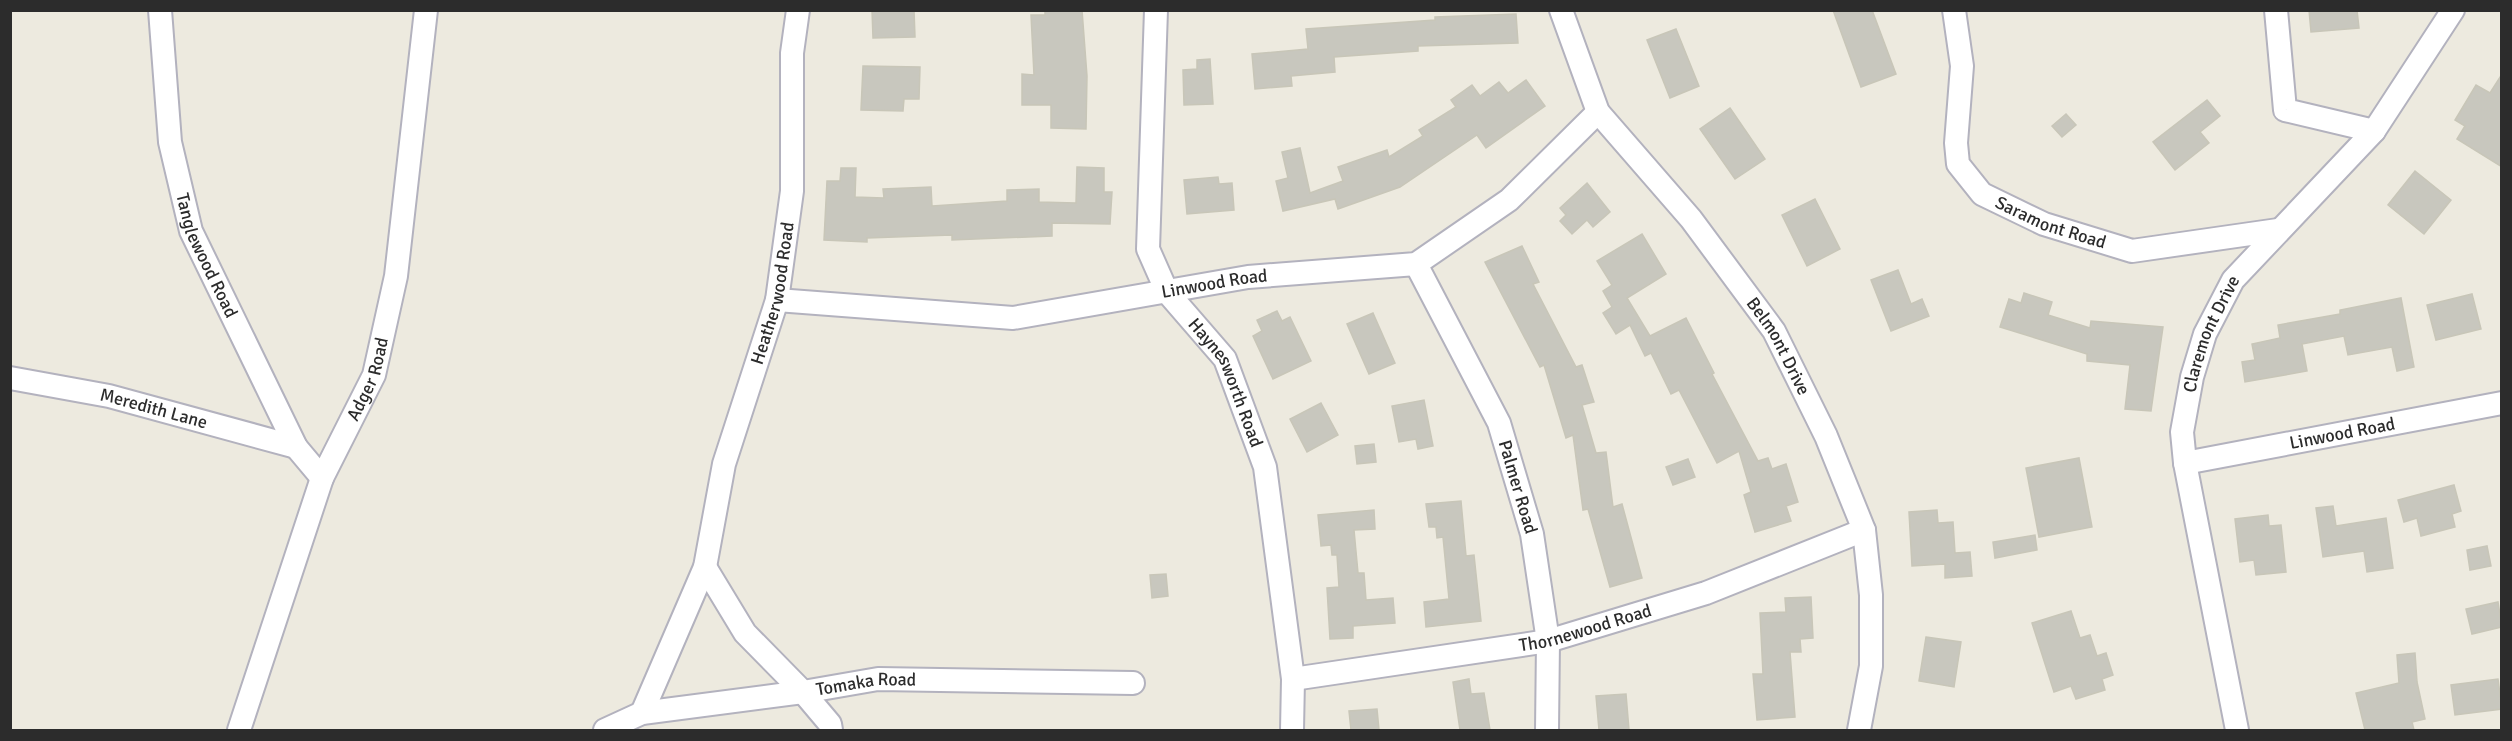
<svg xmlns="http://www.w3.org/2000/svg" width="2512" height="741" viewBox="0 0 2512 741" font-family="Signika,sans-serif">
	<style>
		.building { fill: #c8c7be; stroke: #c8c6b8; stroke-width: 1.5 }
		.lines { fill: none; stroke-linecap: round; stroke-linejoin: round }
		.minor-casing { stroke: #b3b2be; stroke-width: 26 }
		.minor { stroke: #fff; stroke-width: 22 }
		.labels { text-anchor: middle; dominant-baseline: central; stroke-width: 5; stroke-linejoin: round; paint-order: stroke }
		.street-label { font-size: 18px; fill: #2c2c2c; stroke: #fff }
	</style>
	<rect width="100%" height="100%" fill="#edeadf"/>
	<!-- building -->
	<g class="building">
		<polygon points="872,10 914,10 915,37 873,38"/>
		<polygon points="1045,10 1082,10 1087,76 1086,129 1051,128 1051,105 1022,105 1022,74 1034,75 1031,15 1045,15"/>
		<polygon points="1833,10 1872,10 1896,74 1861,87"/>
		<polygon points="2309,10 2357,10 2359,28 2311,32"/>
		<polygon points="1516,14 1518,43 1418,46 1418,51 1334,57 1335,72 1291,76 1292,86 1255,89 1252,54 1308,49 1306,29 1435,20 1435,17"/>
		<polygon points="1676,29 1699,86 1670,98 1647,40"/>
		<polygon points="1210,59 1213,104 1184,105 1183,70 1197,69 1197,60"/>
		<polygon points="863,66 920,67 919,99 904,99 903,111 861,110"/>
		<polygon points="2502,74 2502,167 2457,139 2465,126 2455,120 2476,85 2490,93"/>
		<polygon points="1526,80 1545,106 1486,148 1477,135 1400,187 1338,209 1335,199 1283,211 1276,181 1288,178 1282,152 1300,148 1310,193 1343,181 1338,167 1387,150 1389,157 1423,136 1419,130 1456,107 1451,100 1472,85 1480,96 1499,82 1508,93"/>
		<polygon points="2207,100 2220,116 2200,132 2209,143 2175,170 2153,142"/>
		<polygon points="1730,108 1765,159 1735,179 1700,129"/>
		<polygon points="2066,114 2076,125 2062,137 2052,126"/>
		<polygon points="1077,167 1104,168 1104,192 1112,192 1110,224 1052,223 1052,236 952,240 952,235 867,238 867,242 824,240 827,181 840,181 841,168 856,168 855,197 884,198 883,189 931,187 932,206 1007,201 1007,190 1039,189 1039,202 1076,203"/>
		<polygon points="2415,171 2451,200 2424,234 2388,205"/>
		<polygon points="1218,177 1219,184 1232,183 1234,210 1187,214 1184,180"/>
		<polygon points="1587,183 1610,212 1593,227 1587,220 1572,234 1560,221 1566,215 1560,208"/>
		<polygon points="1815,199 1840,249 1807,266 1782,215"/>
		<polygon points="1642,234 1666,274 1627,298 1650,336 1686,318 1714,373 1712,374 1758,461 1768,458 1772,469 1786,464 1798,502 1786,506 1791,521 1755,532 1744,495 1751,492 1739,451 1717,463 1679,390 1671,394 1651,353 1645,356 1630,325 1616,334 1603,313 1612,307 1603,291 1612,285 1597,261"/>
		<polygon points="1522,246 1539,282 1533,284 1576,367 1582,365 1594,402 1582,405 1596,453 1606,452 1613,507 1622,504 1642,578 1610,587 1588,509 1583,510 1573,435 1566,438 1544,365 1540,367 1485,262"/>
		<polygon points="1898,270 1911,304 1922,299 1929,316 1891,331 1871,280"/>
		<polygon points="2024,293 2052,302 2048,315 2090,328 2091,321 2163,327 2151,411 2125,409 2130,365 2087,361 2087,354 2000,327 2009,299 2021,303"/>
		<polygon points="2472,294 2481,329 2436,340 2427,305"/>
		<polygon points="2401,298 2414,367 2397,371 2392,347 2348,355 2344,336 2302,344 2307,371 2245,382 2242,362 2255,360 2252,344 2280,338 2278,325 2340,314 2340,310"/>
		<polygon points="1277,311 1282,321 1290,317 1311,361 1273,379 1253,336 1262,331 1257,320"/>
		<polygon points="1373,313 1395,363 1369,374 1347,324"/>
		<polygon points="1424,400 1433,446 1418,449 1416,439 1399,442 1392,406"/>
		<polygon points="1321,403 1338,435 1307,452 1290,419"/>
		<polygon points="1374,444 1376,462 1357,464 1355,446"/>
		<polygon points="2079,458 2092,527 2039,537 2026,468"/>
		<polygon points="1688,459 1695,477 1673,485 1666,467"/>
		<polygon points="2454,485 2461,511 2452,514 2455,527 2421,536 2417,518 2404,522 2398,500"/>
		<polygon points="1461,501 1466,556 1474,555 1481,621 1426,627 1424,602 1449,599 1443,537 1437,538 1436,527 1429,527 1426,504"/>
		<polygon points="2333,506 2336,526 2386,518 2393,568 2367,572 2364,551 2323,557 2316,508"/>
		<polygon points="1374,510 1375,529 1354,530 1358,573 1364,573 1366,600 1393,598 1395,623 1353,626 1353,638 1330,639 1327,588 1339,587 1337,555 1332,555 1331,545 1321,546 1318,515"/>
		<polygon points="1937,510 1938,523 1953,522 1955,553 1970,552 1972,576 1945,578 1945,564 1912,566 1909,512"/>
		<polygon points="2268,515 2269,526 2281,525 2286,572 2256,575 2254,560 2240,562 2235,519"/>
		<polygon points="2035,535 2037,550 1995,558 1993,542"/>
		<polygon points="2487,546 2491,566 2470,570 2467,550"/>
		<polygon points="1166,574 1168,596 1152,598 1150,575"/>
		<polygon points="1811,597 1813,638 1800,639 1801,652 1790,652 1795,717 1757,720 1753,674 1763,674 1760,613 1786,612 1785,598"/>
		<polygon points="2498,602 2502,627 2472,634 2466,609"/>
		<polygon points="2071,611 2080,638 2090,635 2097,656 2106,653 2113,675 2102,679 2105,690 2076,699 2071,686 2054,692 2032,623"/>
		<polygon points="1926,637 1961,642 1954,687 1919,681"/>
		<polygon points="2415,653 2417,682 2425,719 2412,722 2414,730 2365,730 2356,693 2399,683 2397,655"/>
		<polygon points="1469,679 1471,694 1484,693 1490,730 1460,730 1453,682"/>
		<polygon points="2498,679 2502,709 2455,715 2451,685"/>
		<polygon points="1626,694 1629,730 1599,730 1596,696"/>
		<polygon points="1377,709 1379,730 1351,730 1349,711"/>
	</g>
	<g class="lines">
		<defs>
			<g id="minor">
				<path id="s1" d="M160,10L170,142L191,231L296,447L322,478"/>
				<path id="s2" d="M1156,10L1148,249L1167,292L1225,359L1265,467L1293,679L1292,730"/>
				<path id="s3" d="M1561,10L1598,112L1691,219L1774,331L1826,436L1864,530L1871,595V666L1859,730"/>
				<path id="s4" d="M1954,10L1962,66L1956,143L1958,164L1982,194L2044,224L2132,251L2278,230"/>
				<polyline points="2276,10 2285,110 2374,131"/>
				<path id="s5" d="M1416,264L1499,423L1532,534L1548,641L1547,730"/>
				<path id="s6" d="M777,300L1013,318L1248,277L1416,264L1509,200L1598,112"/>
				<path id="s7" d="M10,378L109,396L296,447"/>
				<path id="s8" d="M2185,463L2502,403"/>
				<polyline points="705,567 745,633 803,692 830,724 831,730"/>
				<path id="s9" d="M1293,679L1548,641L1706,593L1864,530"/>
				<path id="s10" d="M642,713L705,567L724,464L777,300L792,191V53L798,10"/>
				<path id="s11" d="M239,730L322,478L374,375L396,276L426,10"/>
				<path id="s12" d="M605,730L642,713L803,692L878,679L1133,683"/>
				<path id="s13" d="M2237,730L2185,463L2182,432L2192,377L2205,334L2233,280L2374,131L2453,10"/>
			</g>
		</defs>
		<!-- minor casing -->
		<use href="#minor" class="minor-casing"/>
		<!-- minor -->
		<use href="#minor" class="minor"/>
	</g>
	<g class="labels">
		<!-- street labels -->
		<g class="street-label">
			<text stroke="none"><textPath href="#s4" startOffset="268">Saramont Road</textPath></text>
			<text stroke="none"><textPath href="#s1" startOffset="252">Tanglewood Road</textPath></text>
			<text stroke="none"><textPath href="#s6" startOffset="441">Linwood Road</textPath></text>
			<text stroke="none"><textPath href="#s10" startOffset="442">Heatherwood Road</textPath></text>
			<text stroke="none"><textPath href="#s13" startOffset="406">Claremont Drive</textPath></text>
			<text stroke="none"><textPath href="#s3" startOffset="405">Belmont Drive</textPath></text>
			<text stroke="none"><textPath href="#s11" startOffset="375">Adger Road</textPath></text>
			<text stroke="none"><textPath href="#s2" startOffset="396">Haynesworth Road</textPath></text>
			<text stroke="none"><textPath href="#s7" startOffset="147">Meredith Lane</textPath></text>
			<text stroke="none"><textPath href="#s8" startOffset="160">Linwood Road</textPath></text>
			<text stroke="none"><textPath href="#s5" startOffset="246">Palmer Road</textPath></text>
			<text stroke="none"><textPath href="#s9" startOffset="297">Thornewood Road</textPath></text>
			<text stroke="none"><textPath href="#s12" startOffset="267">Tomaka Road</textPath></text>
		</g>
	</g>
	<!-- border -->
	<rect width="2512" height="741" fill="none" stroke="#2c2c2c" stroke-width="24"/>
</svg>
